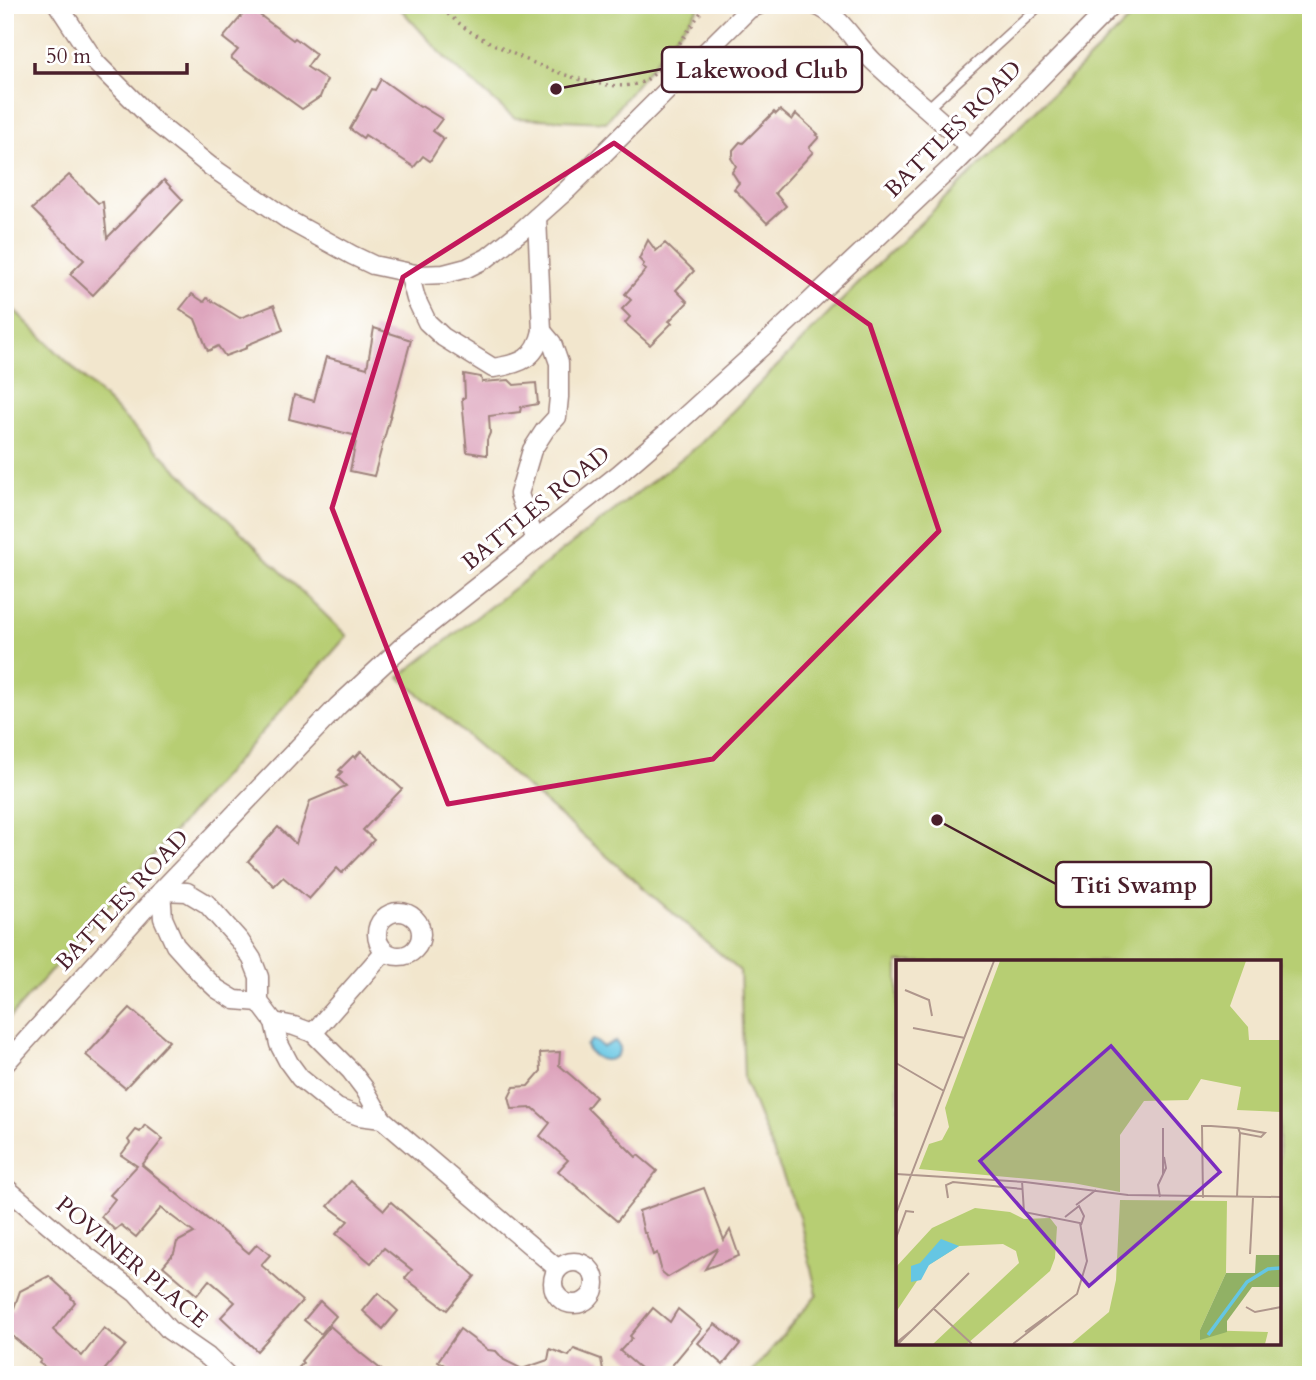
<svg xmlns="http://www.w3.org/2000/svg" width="1316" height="1380" viewBox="0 0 1316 1380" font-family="Cardo,serif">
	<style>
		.green { fill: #b7ce73; stroke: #80764f; stroke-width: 2; fill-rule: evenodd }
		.water { fill: #65c6e3; stroke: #587287; stroke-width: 2 }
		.building { fill: #dda3bb }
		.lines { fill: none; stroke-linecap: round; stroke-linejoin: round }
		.lane-casing { stroke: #9e827c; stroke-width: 12 }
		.street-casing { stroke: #9e827c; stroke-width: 21 }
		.path { stroke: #9e827c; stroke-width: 3.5; stroke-dasharray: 2 5; stroke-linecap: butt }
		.lane { stroke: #fff; stroke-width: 9 }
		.street { stroke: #fff; stroke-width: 18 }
		.marked { fill: none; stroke: #c2185b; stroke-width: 5; stroke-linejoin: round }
		.labels { text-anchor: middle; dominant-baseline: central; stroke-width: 6; stroke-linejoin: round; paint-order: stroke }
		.street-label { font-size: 23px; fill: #4a1f2b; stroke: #fff }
		.inset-river { fill: none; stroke: #65c6e3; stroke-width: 3.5 }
		.inset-road { fill: none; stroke: #af968c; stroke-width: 2 }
		.view { fill: #7b2cbf; fill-opacity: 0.15; stroke: #7b2cbf; stroke-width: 3.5 }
		.inset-edge { fill: none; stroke: #4a1f2b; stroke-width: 3.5 }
		.leader { fill: none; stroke: #4a1f2b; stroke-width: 2.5 }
		.callout-dot { fill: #4a1f2b; stroke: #fff; stroke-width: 2.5 }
		.callout { fill: #fff; stroke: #4a1f2b; stroke-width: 2.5 }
		.callout-label { font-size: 24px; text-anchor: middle; font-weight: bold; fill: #4a1f2b }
	</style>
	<rect width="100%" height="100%" fill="#fff"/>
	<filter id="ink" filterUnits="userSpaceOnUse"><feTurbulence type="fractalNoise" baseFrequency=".0143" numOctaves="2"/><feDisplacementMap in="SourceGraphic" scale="14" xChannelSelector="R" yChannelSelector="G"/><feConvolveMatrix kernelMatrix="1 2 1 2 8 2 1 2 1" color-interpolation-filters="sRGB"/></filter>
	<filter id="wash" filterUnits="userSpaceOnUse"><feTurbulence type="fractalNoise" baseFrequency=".00686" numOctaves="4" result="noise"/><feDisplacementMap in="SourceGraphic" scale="28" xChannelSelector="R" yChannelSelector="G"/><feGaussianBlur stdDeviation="1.57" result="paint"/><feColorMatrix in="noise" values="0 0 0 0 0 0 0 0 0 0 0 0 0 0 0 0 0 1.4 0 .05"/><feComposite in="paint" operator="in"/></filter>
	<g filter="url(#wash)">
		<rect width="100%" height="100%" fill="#f2e6cd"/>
		<!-- green -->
		<g class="green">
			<polygon points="397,5 701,5 606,122 514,118 446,59"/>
			<path d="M1144,5H1311V1375H750L817,1294L799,1216L744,1079L740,971L399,677L699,445L869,273ZM898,962H1279V1343H898Z"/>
			<polygon points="5,301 347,636 5,1023"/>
		</g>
		<!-- water -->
		<path class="water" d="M591,1040L595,1041L603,1047L615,1041L620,1047C617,1067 593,1062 586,1046Z"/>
		<g id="blocks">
			<!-- building -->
			<g class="building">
				<polygon points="249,7 293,40 295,38 316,54 307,67 327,80 320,97 302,109 231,58 238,50 223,38"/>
				<polygon points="381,79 420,107 421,106 442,119 433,131 444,139 430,161 423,156 414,167 365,135 363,138 350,129 372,89 375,90"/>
				<polygon points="780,110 792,120 796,114 818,134 816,135 819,137 809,148 813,152 775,193 786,206 767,223 734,189 739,183 732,172 736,166 731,158 733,155 733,150 740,142 743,143 774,112 776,114"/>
				<polygon points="69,175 98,203 103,202 107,238 164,180 183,200 93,295 70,274 84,260 32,209"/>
				<polygon points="648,240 656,251 665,243 694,271 676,290 688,302 669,321 672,323 650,345 625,323 630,317 622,309 631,300 625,294 646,270 642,267 644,264 639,259"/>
				<polygon points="192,294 204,302 207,298 240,318 274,305 283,330 247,345 247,348 225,356 218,346 208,351 195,319 180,309"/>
				<polygon points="374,328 411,340 374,476 350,471 357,436 289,419 294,395 314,401 326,357 367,368"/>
				<polygon points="464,374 481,377 482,382 509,380 514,385 536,383 538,404 521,407 520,412 489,416 490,433 487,440 487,455 467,452 462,399 465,397"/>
				<polygon points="361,751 402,789 363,830 374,840 342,873 337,868 309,899 283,877 274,886 248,861 278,827 296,844 310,801 346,786 337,777 342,772 339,770 353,756 355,758"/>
				<polygon points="130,1008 169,1041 125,1088 86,1055"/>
				<polygon points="560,1052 559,1065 596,1097 587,1108 636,1157 638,1155 657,1171 617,1221 558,1171 568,1160 540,1136 550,1123 533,1108 512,1109 509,1097 514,1087 528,1086 541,1071 540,1053"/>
				<polygon points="145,1125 163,1139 142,1165 249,1253 257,1244 270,1255 261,1265 302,1301 257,1351 221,1317 235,1302 209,1280 197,1295 163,1266 174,1253 177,1242 194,1233 161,1208 136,1237 121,1225 115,1230 101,1217 115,1199 110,1195 137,1166 121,1155 130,1143 128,1140 136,1130 140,1132"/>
				<polygon points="351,1181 384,1210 391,1202 475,1276 447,1310 405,1278 412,1270 384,1248 371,1263 336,1234 348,1221 328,1206"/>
				<polygon points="704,1188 724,1240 730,1230 739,1256 705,1269 718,1248 668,1277 662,1272 657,1253 653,1255 646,1233 644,1233 639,1211"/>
				<polygon points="49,1276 72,1297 71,1298 75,1302 53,1330 82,1356 104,1328 126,1345 100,1375 57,1375 39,1363 41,1360 5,1330 5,1305 13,1311 20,1291"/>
				<polygon points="378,1293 398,1311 383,1329 363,1311"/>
				<polygon points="320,1301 336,1316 321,1334 304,1320"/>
				<polygon points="653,1308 670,1322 678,1309 702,1329 664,1375 648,1375 620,1351 632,1338 630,1336"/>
				<polygon points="715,1324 740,1344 723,1365 698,1343"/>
				<polygon points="330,1326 363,1355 388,1375 292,1375 303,1363 301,1361"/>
				<polygon points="460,1329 488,1350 496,1351 504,1360 522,1369 548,1360 550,1349 569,1356 574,1349 601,1359 604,1375 448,1375 451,1369 438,1361"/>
			</g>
		</g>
	</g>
	<g filter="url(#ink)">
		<use href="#blocks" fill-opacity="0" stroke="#9e827c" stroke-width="2"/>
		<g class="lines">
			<defs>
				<polyline id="lane" points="928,108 1040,5"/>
				<g id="street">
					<polyline points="58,5 96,63 155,122 210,166 290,221 352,255 373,265 420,275 444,274 467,268 487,258 521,231 568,189 749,9 759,5"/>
					<path d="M815,5C841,15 854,43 873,61C905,91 939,118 970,148"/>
					<path d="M409,273L416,299L427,322L443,337L493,368C520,364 536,359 542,331L537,217"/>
					<polyline points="535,541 519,494 532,450 545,430 557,417 559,397 559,363 552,343 542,331"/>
					<circle cx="399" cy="934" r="22"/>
					<polyline points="259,1002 235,1000 217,989 201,974 175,945 163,918 161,891 187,892 207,904 240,941 252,959 259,977 259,1002 274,1022 279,1044 289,1063 300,1078 337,1108 359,1116 382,1119"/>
					<polyline points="274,1022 294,1026 313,1033 351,1071 364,1088 382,1119 558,1269"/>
					<polyline points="313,1033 385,951"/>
					<polyline points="5,1064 161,891 338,706 406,643 619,474 670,430 767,342 955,164 1112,5"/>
					<polyline points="5,1187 85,1255 136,1293 169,1330 208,1357 227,1375"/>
					<circle cx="574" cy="1283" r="21"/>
				</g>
			</defs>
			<!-- lane casing -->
			<use href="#lane" class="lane-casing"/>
			<!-- street casing -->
			<use href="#street" class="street-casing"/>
			<!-- path -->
			<path class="path" d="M437,5C448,14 459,24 471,32C506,52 608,103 646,80C666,68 691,25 706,5"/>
			<!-- lane -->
			<use href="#lane" class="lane"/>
			<!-- street -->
			<use href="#street" class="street"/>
		</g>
	</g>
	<!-- marked area -->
	<path class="marked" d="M614,143L870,325L939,531L713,759L448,804L332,508L403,277Z"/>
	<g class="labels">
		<!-- street labels -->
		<g class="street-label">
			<text transform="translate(953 129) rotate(-45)">BATTLES ROAD</text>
			<text transform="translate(536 508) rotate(-39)">BATTLES ROAD</text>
			<text transform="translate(122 900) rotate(-47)">BATTLES ROAD</text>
			<text transform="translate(132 1262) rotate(40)">POVINER PLACE</text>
		</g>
	</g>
	<!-- overview -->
	<g transform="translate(896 960)">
		<rect width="385" height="385" fill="#f2e6cd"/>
		<path d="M104,1H350L334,46L352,67L353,80H385V152L341,150L345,127L305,119L292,140L248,141L224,175V232L177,223L23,209L33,184L46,180L53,167L49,148ZM224,240L331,241L330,313L304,370L372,372L369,384H175L213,352L220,320ZM79,248L114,252L128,259L154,258L161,267L159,298L154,311L71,384H37L123,303L120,291L107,284L63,286L31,306L0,352V307L36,268Z" fill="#b7ce73"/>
		<path d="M360,295H385V327H356L331,361V372L304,380V370L330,313H359Z" fill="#91b165"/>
		<path d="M45,279L63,286L33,305L25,320L15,322V306L24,303Z" fill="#65c6e3"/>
		<path class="inset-river" d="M312,375L351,322L372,309L385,308"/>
		<path class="inset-road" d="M9,30L33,40L36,56M17,68L69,78M0,103L48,131M267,168V215M342,168L369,173L365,177L344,173M0,214L129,222L232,235L385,237M264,237L262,225L270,208L268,197M52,238L50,225L57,222L126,229M307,238L306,166H315L342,168L344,173L341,237M180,245L200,230M0,254L98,1M169,257L183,246L188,256L185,265M0,278L10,251L18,252M354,294L357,238M350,347L359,352L385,347M38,349L76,384M16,370L73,313M129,372L151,356M0,383L16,370L2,384M117,384L181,334L191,301L184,263L128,252L126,221"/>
		<path class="view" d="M215,86L324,212L193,326L84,201Z"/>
		<rect width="385" height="385" class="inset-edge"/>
	</g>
	<!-- callouts -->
	<path class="leader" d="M556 89L662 69M937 820L1056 884"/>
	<g class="callout-dot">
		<circle cx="556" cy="89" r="7"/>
		<circle cx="937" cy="820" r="7"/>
	</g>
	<g class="callout">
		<rect x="662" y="47" width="200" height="45" rx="7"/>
		<rect x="1056" y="862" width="155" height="45" rx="7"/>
	</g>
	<g class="callout-label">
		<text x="762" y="78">Lakewood Club</text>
		<text x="1134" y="893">Titi Swamp</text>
	</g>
	<!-- margin -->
	<rect width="1316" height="1380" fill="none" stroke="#fff" stroke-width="28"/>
	<!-- scale -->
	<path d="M35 63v10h152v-10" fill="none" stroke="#4a1f2b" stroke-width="3.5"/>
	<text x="46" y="63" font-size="21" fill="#4a1f2b" stroke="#ffffff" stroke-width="5" paint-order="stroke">50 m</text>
</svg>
